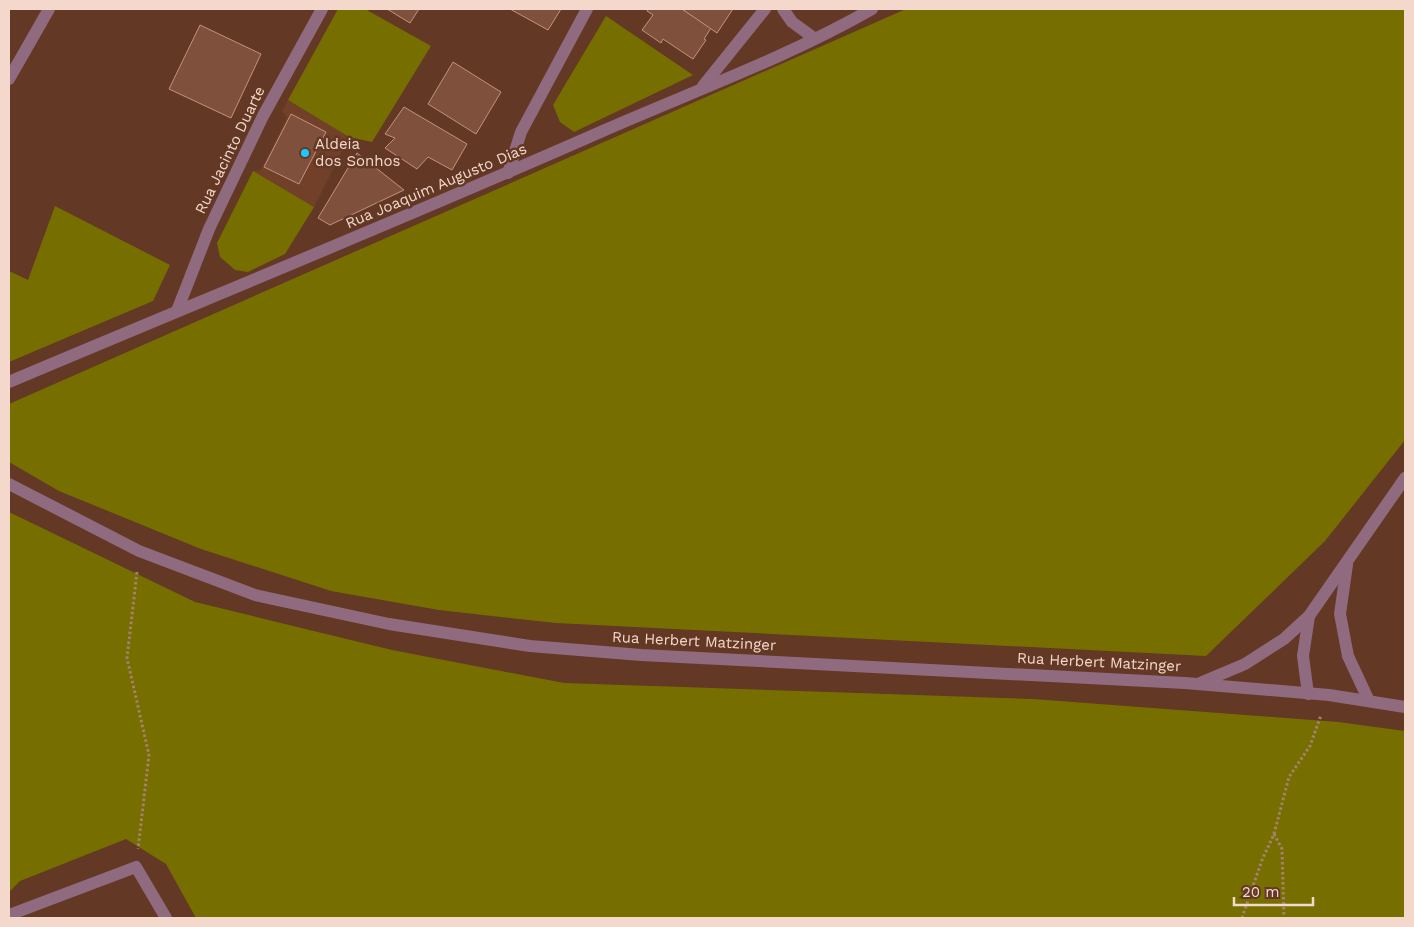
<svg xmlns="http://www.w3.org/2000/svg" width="1414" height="927" viewBox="0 0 1414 927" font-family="'Work Sans',sans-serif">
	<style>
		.built { fill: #724028 }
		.green { fill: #766f00 }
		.building { fill: #7f513c; stroke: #c4927b }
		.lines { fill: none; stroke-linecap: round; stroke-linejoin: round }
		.path { stroke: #a58171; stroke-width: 3; stroke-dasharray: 2.5 2.5; stroke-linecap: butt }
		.minor { stroke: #906b7f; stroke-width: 12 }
		.poi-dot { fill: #1bcafc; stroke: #633824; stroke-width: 2 }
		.labels { text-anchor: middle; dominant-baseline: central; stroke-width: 5; stroke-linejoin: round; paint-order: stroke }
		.poi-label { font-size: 15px; fill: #f4d8cc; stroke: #633824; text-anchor: start }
		.street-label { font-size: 15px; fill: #f4d8cc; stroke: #633824 }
	</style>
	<rect width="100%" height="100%" fill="#633824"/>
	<!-- built -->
	<polygon class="built" points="288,100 349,137 314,207 253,171 261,170 287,118 282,111"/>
	<!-- green -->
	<g class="green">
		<polygon points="338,9 365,9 431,46 372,142 349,137 288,100"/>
		<polygon points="906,9 1405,9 1405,440 1325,541 1206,656 556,623 439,610 331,591 201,549 59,491 9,462 9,404"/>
		<polygon points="606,16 693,75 574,132 560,122 553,105"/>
		<polygon points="253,171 314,207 285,254 248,272 235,270 220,257 217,243"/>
		<polygon points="55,206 170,265 153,301 9,362 9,271 28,280"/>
		<polygon points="9,512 195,602 392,650 564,683 1033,699 1338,722 1405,731 1405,918 196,918 166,864 126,839 20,881 9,892"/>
	</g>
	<!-- building -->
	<g class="building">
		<polygon points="387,9 419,9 410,23"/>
		<polygon points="510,9 561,9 548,30"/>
		<polygon points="648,9 682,9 711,28 704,39 706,40 693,59 663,39 661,43 642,30 653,15 647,11"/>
		<polygon points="682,9 733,9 717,33"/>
		<polygon points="200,25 261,54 231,118 169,89"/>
		<polygon points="453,62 501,92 476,134 428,104"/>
		<polygon points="404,107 467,144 452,170 428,157 417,169 385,148 395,138 385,134"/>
		<polygon points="291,114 326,132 299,184 264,167"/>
		<polygon points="357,153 404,190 330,225 318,218"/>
	</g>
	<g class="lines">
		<!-- path -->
		<g class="path">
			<polyline points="137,572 127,658 149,755 138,849"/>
			<polyline points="1274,834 1282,849 1284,918"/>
			<polyline points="1242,918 1262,860 1274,834 1289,777 1310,746 1321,715"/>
		</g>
		<!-- minor -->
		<g class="minor">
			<polyline points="783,9 792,22 814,38"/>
			<polyline points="9,79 49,9"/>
			<polyline points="703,86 765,9"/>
			<polyline points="508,173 521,132 587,9"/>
			<polyline points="177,311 209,229 263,116 322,9"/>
			<path d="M9,382C208,298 408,217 605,130C694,91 788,57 872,9"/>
			<polyline points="9,484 139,551 255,595 389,624 530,646 641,655 1185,683 1329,695 1405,707"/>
			<polyline points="1347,565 1340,614 1348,656 1369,701"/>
			<polyline points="1200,683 1245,664 1284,639 1309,616 1405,478"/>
			<polyline points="1308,694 1303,656 1309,616"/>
			<polyline points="9,915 136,867 166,918"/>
		</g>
	</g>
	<!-- markers -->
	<circle class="poi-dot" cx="305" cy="153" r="5"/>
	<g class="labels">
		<!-- poi labels -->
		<g class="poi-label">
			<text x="315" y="144">Aldeia<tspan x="315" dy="17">dos Sonhos</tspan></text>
		</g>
		<!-- street labels -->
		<g class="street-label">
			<text transform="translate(230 150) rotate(-64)">Rua Jacinto Duarte</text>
			<text transform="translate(436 186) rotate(-23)">Rua Joaquim Augusto Dias</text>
			<text transform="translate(694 641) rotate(3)">Rua Herbert Matzinger</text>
			<text transform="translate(1099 662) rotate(3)">Rua Herbert Matzinger</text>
		</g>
	</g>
	<!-- border -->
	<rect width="1414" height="927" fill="none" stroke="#f4d8cc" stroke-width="20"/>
	<!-- scale -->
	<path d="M1234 897v8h79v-8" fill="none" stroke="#f4d8cc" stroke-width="2.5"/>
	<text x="1242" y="897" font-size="15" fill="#f4d8cc" stroke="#633824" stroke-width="4" paint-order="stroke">20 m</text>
</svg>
